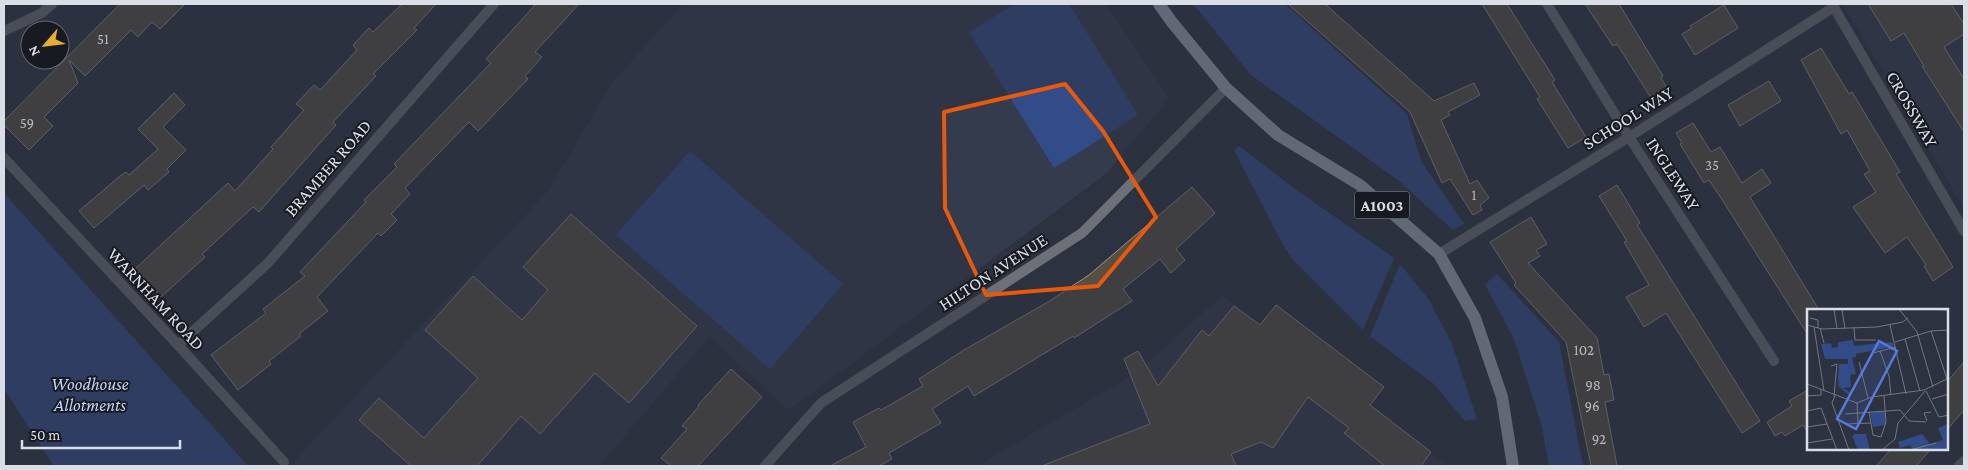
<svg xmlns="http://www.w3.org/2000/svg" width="1968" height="470" viewBox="0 0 1968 470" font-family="'Crimson Pro',serif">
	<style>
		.built { fill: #333b4d }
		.green { fill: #324c89 }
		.building { fill: #574f41; stroke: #9e9586 }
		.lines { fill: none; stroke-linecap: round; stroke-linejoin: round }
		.minor { stroke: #6d7076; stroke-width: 10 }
		.primary { stroke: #a6acba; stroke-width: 12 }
		.marked { fill: none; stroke: #e8590c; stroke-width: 4; stroke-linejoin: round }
		.labels { text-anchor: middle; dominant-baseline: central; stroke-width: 4; stroke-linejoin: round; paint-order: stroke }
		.number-label { font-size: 15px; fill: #b9babd }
		.shield { fill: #171a20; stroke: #a0a3ab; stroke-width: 1 }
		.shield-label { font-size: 16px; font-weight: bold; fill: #dadee6 }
		.street-label { font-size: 18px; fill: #dadee6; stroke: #171a20 }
		.park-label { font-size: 18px; font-style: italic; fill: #c1d3f8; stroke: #171a20 }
		.inset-road { fill: none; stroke: #727782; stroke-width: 1 }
		.view { fill: #5679dc; fill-opacity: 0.15; stroke: #5679dc; stroke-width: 2.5 }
		.inset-edge { fill: none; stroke: #dadee6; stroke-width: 2.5 }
	</style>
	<rect width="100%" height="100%" fill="#2c323f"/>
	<!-- built -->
	<g class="built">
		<polygon points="684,4 1106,4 1169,98 1106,174 789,410 709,337 599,466 290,466 549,190 613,81"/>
		<polygon points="1843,4 1964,4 1964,208"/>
		<polygon points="1222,296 1260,325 1276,305 1384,387 1370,406 1447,466 977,466 1135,374"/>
	</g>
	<!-- green -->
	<g class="green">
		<polygon points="1015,4 1069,4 1138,115 1054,168 969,32"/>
		<polygon points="1193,4 1285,4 1407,114 1421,161 1464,224 1453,230 1398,180 1251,75"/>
		<polygon points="1239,146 1295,189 1394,258 1363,330 1293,260 1283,245 1234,150"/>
		<polygon points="690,151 843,284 770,369 616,235"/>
		<polygon points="4,193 248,466 54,466 4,389"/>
		<polygon points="1400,264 1429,300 1452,344 1477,419 1465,421 1434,384 1370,336"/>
		<polygon points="1497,274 1559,342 1583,466 1549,466 1541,423 1514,339 1485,284"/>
	</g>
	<!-- building -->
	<g class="building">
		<polygon points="120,4 185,4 160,29 152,22 138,37 131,30 85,76 69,60 78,83 44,117 53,126 29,150 4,125 4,121"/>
		<polygon points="402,4 436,4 414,28 417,30 373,74 376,76 333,122 336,125 259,212 253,207 202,254 205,257 161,297 135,269 228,183 235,191 273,149 271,147 304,110 296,104 314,85 320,90 357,50 353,45 369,28 373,32"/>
		<polygon points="536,4 579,4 535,52 542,57 525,76 528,79 478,131 469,122 405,188 410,194 391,214 397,220 381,236 378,233 317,297 328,311 299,334 301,336 269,361 271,364 238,390 211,355 266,313 263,309 305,276 300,272 366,202 364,200 397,167 394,164 491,63 486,59"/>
		<polygon points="1288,4 1325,4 1434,101 1474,83 1480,95 1448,112 1450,115 1441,120 1470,184 1477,180 1489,198 1480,205 1482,210 1473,215 1450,179 1442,183 1410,112"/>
		<polygon points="1482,4 1507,4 1555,80 1552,82 1586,137 1568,148 1537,99 1540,97"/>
		<polygon points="1585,4 1619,4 1663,76 1661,78 1669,91 1653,101 1617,44 1613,46"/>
		<polygon points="1868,4 1951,4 1964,24 1964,34 1944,47 1964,79 1964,132 1922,66 1924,66 1904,33 1891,41"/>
		<polygon points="1724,5 1738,28 1695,55 1682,34 1692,28 1690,26"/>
		<polygon points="1821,48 1849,94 1852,92 1900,172 1896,174 1953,267 1933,281 1924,266 1926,265 1907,237 1885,253 1853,207 1876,192 1864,174 1870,171 1847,130 1841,134 1801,60"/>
		<polygon points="1769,81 1781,101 1740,126 1728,105"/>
		<polygon points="174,93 185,105 163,127 186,150 167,169 169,172 148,190 144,185 94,228 79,211 119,177 126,172 129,175 158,149 138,129"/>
		<polygon points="1693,123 1711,152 1720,147 1742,183 1762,169 1771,183 1750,197 1819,310 1808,310 1808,335 1721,198 1709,180 1704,183 1680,144 1682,143 1676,133"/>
		<polygon points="1617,185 1640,223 1637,225 1760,421 1742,433 1666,313 1644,327 1626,297 1649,285 1624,242 1627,241 1599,196"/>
		<polygon points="1192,187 1215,213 1176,249 1185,260 1171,273 1160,259 1123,289 1132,301 1074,338 1073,336 974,396 968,386 932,409 941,423 889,453 892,459 879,466 830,466 866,447 853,422 879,408 881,410 923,386 919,379 964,350 1048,302 1089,275"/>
		<polygon points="571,214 697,326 629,403 595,373 540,434 521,416 477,466 411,466 359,420 379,398 424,438 478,378 425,330 473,276 522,320 548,290 523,267"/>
		<polygon points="1531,217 1547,244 1536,250 1540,256 1528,263 1597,338 1604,375 1609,374 1614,400 1605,402 1617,466 1591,466 1566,342 1514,285 1516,283 1490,242"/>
		<polygon points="1276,305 1384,387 1370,405 1431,452 1421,466 1385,466 1344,433 1349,428 1308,397 1273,448 1261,442 1231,454 1236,466 1044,466 1044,465 1150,424 1124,359 1138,351 1158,386 1202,330 1209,336 1234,306 1260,325"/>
		<polygon points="1964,362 1964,410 1947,430 1947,382"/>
		<polygon points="731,369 762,397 698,466 671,466 661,458 687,429 682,426 699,406 698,405"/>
		<polygon points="1808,390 1808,433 1803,425 1785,436 1782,432 1775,436 1767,422 1792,406 1789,401"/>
		<polygon points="1891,449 1931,449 1916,466 1876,466"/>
	</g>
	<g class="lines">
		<!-- minor -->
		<g class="minor">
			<polyline points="1547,4 1629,137 1774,361"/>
			<polyline points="1832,4 1964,231"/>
			<polyline points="4,31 42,13 52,4"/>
			<polyline points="4,158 178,345 284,462"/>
			<polyline points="1439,254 1629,137 1834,7"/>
			<polyline points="178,345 268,263 494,4"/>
			<polyline points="765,466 821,403 1082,233 1226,88"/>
			<polyline points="1959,466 1964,461"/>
		</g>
		<!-- primary -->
		<polyline class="primary" points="1159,4 1171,21 1226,88 1278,135 1360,185 1439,254 1475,318 1502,397 1513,466"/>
	</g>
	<!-- marked area -->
	<path d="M0 0H1968V470H0ZM1065,84L1103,131L1156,217L1098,286L986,295L945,208L944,112Z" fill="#2c323f" fill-opacity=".55" fill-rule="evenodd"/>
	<path class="marked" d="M1065,84L1103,131L1156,217L1098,286L986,295L945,208L944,112Z"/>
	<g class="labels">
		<!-- number labels -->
		<g class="number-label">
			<text x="103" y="39">51</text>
			<text x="27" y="123">59</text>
			<text x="1712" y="165">35</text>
			<text x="1474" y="195">1</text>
			<text x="1584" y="350">102</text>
			<text x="1593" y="385">98</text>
			<text x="1592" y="406">96</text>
			<text x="1599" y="439">92</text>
		</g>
		<!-- shield labels -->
		<rect class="shield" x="1354.5" y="191.5" width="55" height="27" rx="4"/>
		<g class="shield-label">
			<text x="1382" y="205">A1003</text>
		</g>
		<!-- street labels -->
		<g class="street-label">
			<text transform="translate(1912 109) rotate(60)">CROSSWAY</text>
			<text transform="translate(1628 118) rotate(-32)">SCHOOL WAY</text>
			<text transform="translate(328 168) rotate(-49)">BRAMBER ROAD</text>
			<text transform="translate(1673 174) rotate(57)">INGLEWAY</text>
			<text transform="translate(993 272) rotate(-33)">HILTON AVENUE</text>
			<text transform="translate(156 299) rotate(47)">WARNHAM ROAD</text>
		</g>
		<!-- park labels -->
		<g class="park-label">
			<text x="90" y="384">Woodhouse<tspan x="90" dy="21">Allotments</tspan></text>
		</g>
	</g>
	<!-- overview -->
	<g transform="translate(1807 309)">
		<rect width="141" height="141" fill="#2c323f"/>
		<path d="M46,31L47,37L85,33L87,37L49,45V48L45,49L49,65L43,66L44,78L36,79L43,83V87L32,78L31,70L32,55H41V50H18L14,35L24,34L25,39L31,38V33ZM78,102V116L66,118L63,103ZM141,115V141H106L103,136L93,139L91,133L115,125L123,135L136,131L131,119ZM48,125H59L63,141H51L45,127Z" fill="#324c89"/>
		<path class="inset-road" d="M27,0L30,20M35,0L38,20M92,0L110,23L126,78M107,0L141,1M3,9L11,11V19M0,16L15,20L70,18L96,13L101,9M83,16L99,85M7,18L17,82M13,19L17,34M47,19L48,31H69M124,22L140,70M98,30L113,82M88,33L124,22L142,21M73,42L82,67L84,86M66,44L89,38M52,53L61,89M24,57L30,55L27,87M0,75L50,94L65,88L117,81L142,69M119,82L132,108L142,106M0,87L14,86V81M28,87L25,94L42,141M125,90L142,85M50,94L51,115M0,102L14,99L30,141M62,103L66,126L74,128L79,113L77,87M38,105L93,101L102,112L119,113M120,112L117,104L124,103M39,115L64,114M0,118L20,115M0,134L25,130M75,141L88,130L91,114L118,82M103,141L129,134"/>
		<path class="view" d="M72,32L90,42L49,120L30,110Z"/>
		<rect width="141" height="141" class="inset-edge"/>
	</g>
	<!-- border -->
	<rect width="1968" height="470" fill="none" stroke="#dadee6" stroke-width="10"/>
	<!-- north arrow -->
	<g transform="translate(45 45) rotate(242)"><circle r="24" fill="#171a20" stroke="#65686f"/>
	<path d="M0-4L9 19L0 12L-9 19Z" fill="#e4ad35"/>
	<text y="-8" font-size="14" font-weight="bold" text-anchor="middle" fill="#dadee6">N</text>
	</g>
	<!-- scale -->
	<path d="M22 440v8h158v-8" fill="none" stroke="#dadee6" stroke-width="2.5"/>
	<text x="30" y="440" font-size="15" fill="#dadee6" stroke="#171a20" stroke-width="4" paint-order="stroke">50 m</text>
</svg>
